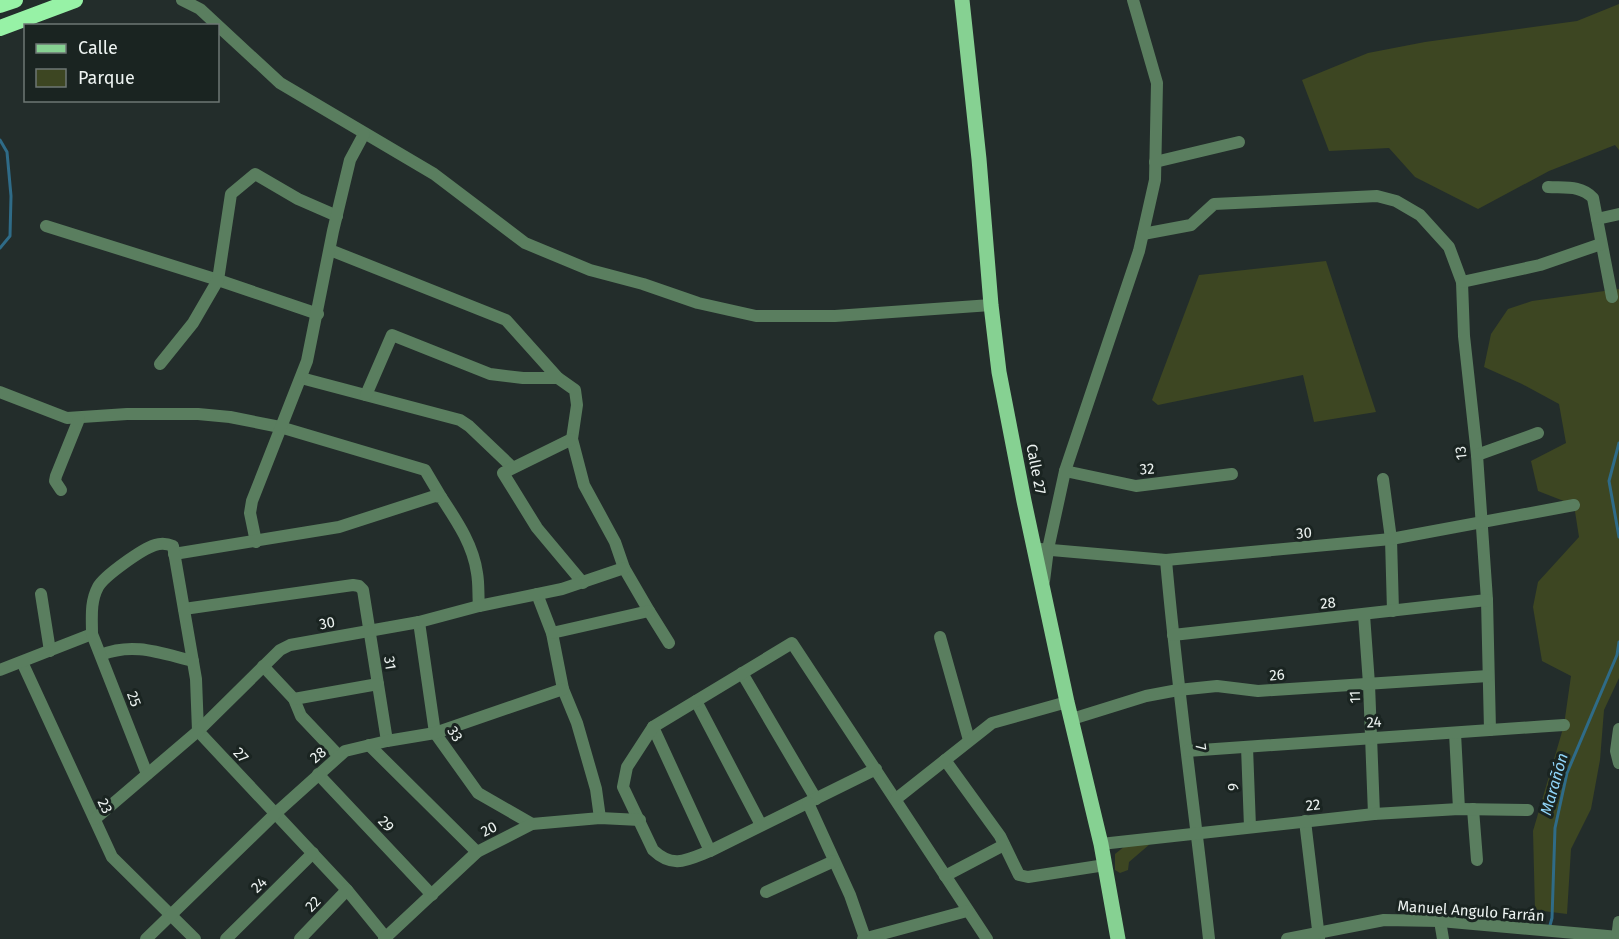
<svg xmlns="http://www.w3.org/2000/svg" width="1619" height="939" viewBox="0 0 1619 939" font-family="'Fira Sans',sans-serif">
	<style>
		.green { fill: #3d4622 }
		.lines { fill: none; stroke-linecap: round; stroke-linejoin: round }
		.stream { stroke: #2f6b87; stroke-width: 3 }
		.minor { stroke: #5a7e5f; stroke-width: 12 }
		.major { stroke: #86d192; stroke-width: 15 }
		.highway { stroke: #97f2a6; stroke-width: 16 }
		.labels { text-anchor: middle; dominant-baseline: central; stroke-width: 6; stroke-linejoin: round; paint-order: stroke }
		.street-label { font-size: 15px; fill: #edf3f1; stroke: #1a2421 }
		.water-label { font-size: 16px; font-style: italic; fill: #8fd4f7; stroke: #1a2421 }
	</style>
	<rect width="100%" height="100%" fill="#232d2b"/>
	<!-- green -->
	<g class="green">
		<polygon points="1619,4 1619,150 1615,145 1549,171 1478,209 1415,177 1389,148 1329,151 1302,80 1368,53 1425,42 1577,21"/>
		<polygon points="1326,261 1376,412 1314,422 1303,375 1158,405 1152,400 1199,275"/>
		<polygon points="1619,289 1619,678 1604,710 1600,760 1591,809 1571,849 1567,914 1535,910 1533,831 1564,725 1571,676 1542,661 1533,607 1538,582 1579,537 1574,505 1538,491 1531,461 1566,443 1559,404 1522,384 1484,367 1491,334 1508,309 1532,301"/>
		<polygon points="1150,844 1129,862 1128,870 1120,873 1115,870 1115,854 1125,846"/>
	</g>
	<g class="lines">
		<!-- stream -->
		<g class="stream">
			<polyline points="0,140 7,152 11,196 10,236 0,248"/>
			<polyline points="1619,443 1609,481 1619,537"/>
			<polyline points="1549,929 1552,918 1555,828 1567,773 1617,655 1619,642"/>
		</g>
		<!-- minor -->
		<g class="minor">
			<polyline points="182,0 200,9 280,83 434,174 525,243 590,270 643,284 698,303 756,316 835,316 991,305"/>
			<polyline points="1155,162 1239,142"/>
			<path d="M1548,187C1565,188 1581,185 1593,198L1612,297"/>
			<polyline points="1597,219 1619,214"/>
			<polyline points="46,226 218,280 318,314"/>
			<polyline points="1143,234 1191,225 1214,204 1377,196 1396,201 1420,215 1449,247 1462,282 1464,336 1477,455 1487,600 1490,730"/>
			<polyline points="330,250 506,320 558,378 575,390 577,405 572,439 584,485 615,542 624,568 649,611 669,643"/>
			<polyline points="1462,282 1540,265 1601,244"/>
			<polyline points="160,364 193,323 218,280 231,194 255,174 298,199 337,216"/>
			<polyline points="301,378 460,420 469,426 512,467"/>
			<polyline points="0,392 67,418 127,414 198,414 230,417 280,427 425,470 441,497"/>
			<polyline points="366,395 392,335 490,374 523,378 558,378"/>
			<polyline points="572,439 503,473 537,528 583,583"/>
			<polyline points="1477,455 1538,433"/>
			<polyline points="1065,471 1136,486 1232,474"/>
			<polyline points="1383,479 1391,539 1393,611"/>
			<polyline points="61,490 55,481 56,476 79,419"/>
			<polyline points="256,542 250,513 252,501 307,361 333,231 350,160 364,134"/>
			<polyline points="1040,549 1166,560 1391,539 1574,505"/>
			<path d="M174,554L339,527L435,496L441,497C456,520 473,544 477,573C479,584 478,595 479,606"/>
			<path d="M1166,560C1177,687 1195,812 1209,939"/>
			<polyline points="1044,581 1048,549 1065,471 1139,251 1155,180 1157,83 1133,0"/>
			<polyline points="41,594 50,651"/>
			<polyline points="537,594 552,633 563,689 577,723 596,789 600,818"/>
			<polyline points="184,609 353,585 359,586 363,590 387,741"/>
			<polyline points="1364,615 1369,684 1374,814"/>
			<polyline points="419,622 435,733 478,793 532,824"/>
			<polyline points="552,633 649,611"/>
			<polyline points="1173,635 1487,600"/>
			<polyline points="940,637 969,740"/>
			<path d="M101,655C133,642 160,653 193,661"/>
			<polyline points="22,662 112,857 195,939"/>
			<polyline points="263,666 294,699 301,716 339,756"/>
			<polyline points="0,670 92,634"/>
			<polyline points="742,673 816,799"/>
			<polyline points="294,699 378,684"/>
			<polyline points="696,701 761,825"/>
			<polyline points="1072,719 1146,696 1178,690 1217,686 1258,691 1488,676"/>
			<polyline points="653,727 710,851"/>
			<polyline points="1619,729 1616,751 1619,763"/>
			<polyline points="1455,733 1459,809"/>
			<polyline points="369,745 477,852"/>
			<polyline points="1247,747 1250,827"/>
			<path d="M1187,751C1312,742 1438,733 1564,725"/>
			<polyline points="945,760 1000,836 1019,875 1028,877 1105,865"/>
			<path d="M876,769L710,851C687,860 673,869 653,850L623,787L627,767L653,727L792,643L987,939"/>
			<path d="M147,774L92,634C92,618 90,602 98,587C104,576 142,549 155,545C161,543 166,543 173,546L196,679L198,731L347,890L387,939"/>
			<polyline points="318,774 432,895"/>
			<polyline points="896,799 992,723 1067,702"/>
			<polyline points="808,803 850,895 865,938"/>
			<polyline points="1473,809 1477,860"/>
			<polyline points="95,819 198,731 280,650 290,645 419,622 479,606 562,589 624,568"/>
			<polyline points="1305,821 1319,938"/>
			<polyline points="1101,844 1374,814 1459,809 1528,810"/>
			<polyline points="945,876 1004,845"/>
			<polyline points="766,892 834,861"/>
			<polyline points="1440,921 1443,939"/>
			<polyline points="146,939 276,813 345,751 387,741 435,733 563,689"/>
			<polyline points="226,939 313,853"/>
			<polyline points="300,939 347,890"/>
			<polyline points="384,939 477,852 532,824 600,818 640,820"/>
			<polyline points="863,939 967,911"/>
			<polyline points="1287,939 1384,920 1440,921 1619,937"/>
			<polyline points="1617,939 1619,922"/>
		</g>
		<!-- major -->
		<polyline class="major" points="962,0 979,159 991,305 999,372 1024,501 1067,702 1101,844 1118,939"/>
		<!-- highway -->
		<g class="highway">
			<polyline points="0,5 15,0"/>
			<polyline points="0,28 75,0"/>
		</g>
	</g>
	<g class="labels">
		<!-- street labels -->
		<g class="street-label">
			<text transform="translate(1461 453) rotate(-96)">13</text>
			<text transform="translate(1036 469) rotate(79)">Calle 27</text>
			<text transform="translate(1147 469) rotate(-5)">32</text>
			<text transform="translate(1304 533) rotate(-5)">30</text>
			<text transform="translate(1328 603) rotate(-6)">28</text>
			<text transform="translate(327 623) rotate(-11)">30</text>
			<text transform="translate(390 663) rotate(81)">31</text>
			<text transform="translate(1277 675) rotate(-4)">26</text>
			<text transform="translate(1355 697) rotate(-92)">11</text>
			<text transform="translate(134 699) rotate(69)">25</text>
			<text transform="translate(1374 722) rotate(-3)">24</text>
			<text transform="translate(455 734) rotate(57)">33</text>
			<text transform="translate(1201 747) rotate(82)">7</text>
			<text transform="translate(241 755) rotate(47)">27</text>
			<text transform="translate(318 755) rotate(-40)">28</text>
			<text transform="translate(1233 787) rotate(-92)">9</text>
			<text transform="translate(1313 805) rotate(-6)">22</text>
			<text transform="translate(105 806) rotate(65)">23</text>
			<text transform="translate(386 824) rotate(47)">29</text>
			<text transform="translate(489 829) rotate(-27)">20</text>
			<text transform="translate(259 885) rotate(-44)">24</text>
			<text transform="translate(313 904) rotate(-46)">22</text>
			<text transform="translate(1471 911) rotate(4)">Manuel Angulo Farrán</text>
		</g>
		<!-- water labels -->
		<g class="water-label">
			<text transform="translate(1554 784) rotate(-74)">Marañón</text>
		</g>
	</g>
	<!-- legend -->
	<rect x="24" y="24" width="195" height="78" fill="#1a2421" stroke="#6e7774" stroke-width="1.5"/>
	<rect x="36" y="44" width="30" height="9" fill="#86d192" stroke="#6e7774" stroke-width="1.5"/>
	<text x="78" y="54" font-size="18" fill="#edf3f1">Calle</text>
	<rect x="36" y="69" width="30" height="18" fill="#3d4622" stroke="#6e7774" stroke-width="1.5"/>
	<text x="78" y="84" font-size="18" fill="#edf3f1">Parque</text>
</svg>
